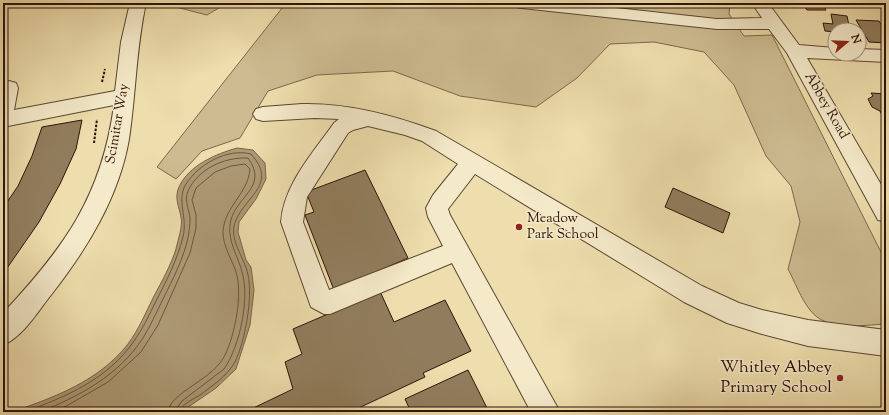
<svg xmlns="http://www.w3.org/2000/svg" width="889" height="415" viewBox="0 0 889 415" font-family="'Sorts Mill Goudy',serif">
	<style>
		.green { fill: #cdbb91; stroke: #7d674c }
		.water { fill: #ac9974; stroke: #796348 }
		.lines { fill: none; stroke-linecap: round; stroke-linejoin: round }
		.shore { stroke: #6c563d; stroke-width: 1 }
		.building { fill: #917d5d; stroke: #2d1306 }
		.minor-casing { stroke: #5d4630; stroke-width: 2 }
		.path { stroke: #2d1306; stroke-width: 2; stroke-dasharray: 2.5 1.5; stroke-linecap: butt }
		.minor { fill: #f4eaca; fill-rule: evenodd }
		.poi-dot { fill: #8f2418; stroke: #f4eaca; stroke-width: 1.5 }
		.labels { text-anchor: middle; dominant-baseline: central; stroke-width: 3; stroke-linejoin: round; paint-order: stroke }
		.street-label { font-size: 14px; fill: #2d1306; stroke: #f4eaca }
		.poi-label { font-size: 14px; fill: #2d1306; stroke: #f4eaca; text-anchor: start }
		.near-poi-label { font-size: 17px; fill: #2d1306; stroke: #f4eaca; text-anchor: end }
	</style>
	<rect width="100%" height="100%" fill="#eedead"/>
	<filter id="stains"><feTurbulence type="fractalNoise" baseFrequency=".005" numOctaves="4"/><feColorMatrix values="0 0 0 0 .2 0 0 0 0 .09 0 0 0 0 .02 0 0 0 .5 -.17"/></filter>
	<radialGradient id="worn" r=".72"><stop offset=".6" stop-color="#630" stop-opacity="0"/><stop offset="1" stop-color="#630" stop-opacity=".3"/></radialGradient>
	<!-- green -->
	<g class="green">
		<polygon points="176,3 227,3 207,15 176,7"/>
		<path d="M286,3H730L729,14L744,36L772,35L886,262V324C862,325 826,332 810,310C801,299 795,282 788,269L800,222L791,186L766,156L734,85L704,52L654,42L610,44L577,78L536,107L460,96L393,71L317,75L268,91L240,138L202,151L176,179L157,167Z"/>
	</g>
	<!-- water -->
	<path class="water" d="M237,148L253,150L265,163L266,179L256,199L239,222L238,232L246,260L251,267L254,290L250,325L236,369L216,388L181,412H12C55,397 99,381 128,344C139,329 146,312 154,296C162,281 171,265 176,249C178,239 183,227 181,217C179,206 174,198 179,187C189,165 216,154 237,148Z"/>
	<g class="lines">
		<!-- shore -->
		<g class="shore">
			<path d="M24,412C66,397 108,379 134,341C143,329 149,315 156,301C167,280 177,260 183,237C188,217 176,200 186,184C199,164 227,148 251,154C278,184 246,196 236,220C227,239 245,257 248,275C253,298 245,341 235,362C227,376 212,386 200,395C192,400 182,404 179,412"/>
			<path d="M39,412C79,397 119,375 143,338C151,325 157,311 164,297C173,279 182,261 187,242C189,234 190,225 190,218C189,208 184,201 188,191C198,169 224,157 248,158C270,188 233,197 230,225C228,242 238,256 242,272C250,298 240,346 224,369L182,401L174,412"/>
			<path d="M56,412L108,382L141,352L158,325L190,253L196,228V215L192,200L196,188L215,172L231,166L245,164L250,169C248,194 224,207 223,232C223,247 232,259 236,272C243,294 235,333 226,353C215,380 169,392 168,412"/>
		</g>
	</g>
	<!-- building -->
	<g class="building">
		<polygon points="802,3 822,3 826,10 807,10"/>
		<polygon points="831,14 847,16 850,30 835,30 835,32 825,31 823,23 833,24"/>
		<polygon points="856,20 879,21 886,32 886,43 869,42"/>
		<polygon points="871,93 886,94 886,115 882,115 880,111 872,107 868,99 873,96"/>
		<polygon points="82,120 76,149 60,184 39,222 3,274 3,208 18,186 32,156 42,127"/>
		<polygon points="365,170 408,258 334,290 305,215 314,212 306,192"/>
		<polygon points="673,188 730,213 723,233 665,207"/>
		<polygon points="378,287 394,322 445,300 471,351 423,373 425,377 350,412 245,412 293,389 285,362 302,354 293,329 328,314 327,308"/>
		<polygon points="468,370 489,412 411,412 405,399"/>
	</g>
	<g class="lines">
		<defs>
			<g id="minor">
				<path d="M130,3H146C136,48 136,93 129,139C119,197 87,249 51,295C38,311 23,337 3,345V313C64,248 102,196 114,105L3,127V83L9,81L16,83L18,88L14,110L115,91L121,42Z"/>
				<polygon points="514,3 570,3 717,19 762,18 752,3 768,3 799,45 835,48 835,54 859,54 859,49 886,50 886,62 807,58 886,193 886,222 878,220 787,53 769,29 717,29 522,8 516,7"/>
				<path d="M302,104C348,103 393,115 436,131L702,286L739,303L762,310L808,320L886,330V356L808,346L762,334L727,323L684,302L475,174L448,209L450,215L560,412H531L452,263L330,314H324L311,307L281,222C284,184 313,153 334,123L339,119L315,118L263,121L256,119L253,114L256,109L263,107ZM368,126L405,135L422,141L458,164L433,195L426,208L428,217L443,246L329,290L303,222L307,197L348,133L353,130Z"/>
			</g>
		</defs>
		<!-- minor casing -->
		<use href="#minor" class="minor-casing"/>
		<!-- path -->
		<g class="path">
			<polyline points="102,82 105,69"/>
			<polyline points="94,143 97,119"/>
		</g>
		<!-- minor -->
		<use href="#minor" class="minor"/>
	</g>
	<!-- markers -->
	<g class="poi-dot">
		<circle cx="519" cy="227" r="4"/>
		<circle cx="840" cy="378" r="4"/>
	</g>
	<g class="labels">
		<!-- street labels -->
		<g class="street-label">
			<text transform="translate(826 106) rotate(60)">Abbey Road</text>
			<text transform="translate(118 124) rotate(-80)">Scimitar Way</text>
		</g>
		<!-- poi labels -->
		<g class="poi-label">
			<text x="527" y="219">Meadow<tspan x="527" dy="16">Park School</tspan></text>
		</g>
		<!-- near-poi labels -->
		<g class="near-poi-label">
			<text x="832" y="368">Whitley Abbey<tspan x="832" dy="20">Primary School</tspan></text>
		</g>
	</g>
	<!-- margin -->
	<rect width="889" height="415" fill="none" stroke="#eedead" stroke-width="16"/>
	<rect x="4" y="4" width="881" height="407" fill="none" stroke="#2d1306" stroke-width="2"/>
	<rect x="8" y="8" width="873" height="399" fill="none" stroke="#2d1306"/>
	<!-- north arrow -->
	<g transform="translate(847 42) rotate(71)"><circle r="19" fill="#f4eaca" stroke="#a4947c"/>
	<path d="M0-3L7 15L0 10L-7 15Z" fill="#8f2418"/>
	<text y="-6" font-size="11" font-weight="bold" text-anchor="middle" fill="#2d1306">N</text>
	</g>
	<rect width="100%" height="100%" filter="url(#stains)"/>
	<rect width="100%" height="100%" fill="url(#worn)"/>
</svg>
